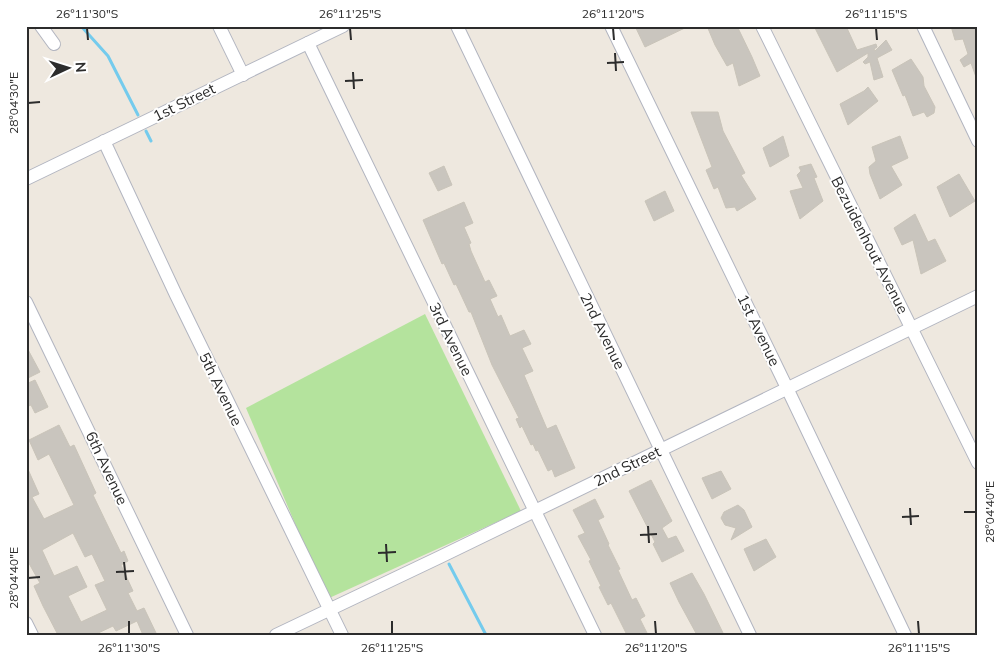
<svg xmlns="http://www.w3.org/2000/svg" width="1004" height="661" viewBox="0 0 1004 661" font-family="Mulish,sans-serif">
	<style>
		.green { fill: #b4e39d }
		.lines { fill: none; stroke-linecap: round; stroke-linejoin: round }
		.stream { stroke: #74cbed; stroke-width: 3 }
		.building { fill: #c9c5be; stroke: #c9c4b9; fill-rule: evenodd }
		.minor-casing { stroke: #b2b5c0; stroke-width: 14 }
		.minor { stroke: #fff; stroke-width: 12 }
		.ticks { fill: none; stroke: #2c2c2c; stroke-width: 2 }
		.labels { text-anchor: middle; dominant-baseline: central; stroke-width: 4; stroke-linejoin: round; paint-order: stroke }
		.street-label { font-size: 15px; fill: #2c2c2c; stroke: #fff }
		.neatline { fill: none; stroke: #2c2c2c; stroke-width: 2 }
		.ticks-label { font-size: 12px; text-anchor: middle; fill: #2c2c2c }
	</style>
	<rect width="100%" height="100%" fill="#eee8df"/>
	<!-- green -->
	<polygon class="green" points="425,314 521,511 327,599 246,408"/>
	<g class="lines">
		<!-- stream -->
		<g class="stream">
			<polyline points="81,26 108,56 138,115"/>
			<polyline points="146,131 151,141"/>
			<polyline points="449,564 486,635"/>
		</g>
	</g>
	<!-- building -->
	<g class="building">
		<polygon points="635,26 689,26 645,47"/>
		<polygon points="707,26 737,26 752,57 760,76 739,86 733,63 727,66 715,45"/>
		<polygon points="814,26 846,26 857,50 876,44 877,47 874,49 875,51 886,40 892,50 877,58 883,77 874,80 870,62 865,64 863,62 868,57 868,53 837,72"/>
		<polygon points="951,26 978,26 978,77 976,77 971,63 964,67 960,60 968,54 963,39 955,40"/>
		<polygon points="911,59 923,77 924,86 935,107 934,113 927,117 924,112 913,116 905,95 903,96 892,70"/>
		<polygon points="868,87 878,101 848,125 840,104 864,91"/>
		<polygon points="691,112 718,112 723,131 745,173 741,175 756,199 737,211 735,207 726,208 718,187 714,189 706,170 712,167"/>
		<polygon points="783,136 789,156 770,167 763,148"/>
		<polygon points="900,136 908,158 891,166 902,185 880,199 870,174 869,167 876,161 872,147"/>
		<polygon points="811,164 817,177 814,178 823,201 800,219 790,191 803,188 797,175 801,171 799,167"/>
		<polygon points="444,166 452,185 438,191 429,173"/>
		<polygon points="959,174 975,201 950,217 937,187"/>
		<polygon points="665,191 674,211 654,221 645,201"/>
		<polygon points="464,202 473,223 464,227 471,243 469,244 471,251 485,282 489,280 497,296 490,299 498,317 501,315 510,336 524,330 531,344 522,348 533,371 524,375 547,429 556,425 575,468 555,477 552,469 548,471 538,450 536,451 533,444 531,445 522,426 520,428 516,419 519,418 492,365 471,312 469,312 456,284 454,285 444,263 442,264 423,220"/>
		<polygon points="915,214 928,242 935,239 946,261 921,274 913,240 902,245 894,228"/>
		<polygon points="26,346 40,372 26,379"/>
		<polygon points="35,380 48,407 35,413 31,405 26,407 26,384"/>
		<path d="M59,425L70,447L74,445L96,493L93,495L105,520L121,553L124,551L128,561L121,565L133,591L128,593L137,611L144,608L157,635H143L137,621L116,631L113,626L94,635H58L43,606L34,586L40,583L26,558V465L39,494L32,497L44,519L74,505L49,454L38,460L29,440ZM73,533L85,557L92,554L105,581L95,585L107,610L81,622L68,596L87,587L77,566L54,576L42,550Z"/>
		<polygon points="721,471 731,489 712,499 702,478"/>
		<polygon points="651,480 672,521 662,528 668,539 676,536 684,551 662,562 653,544 655,542 629,491"/>
		<polygon points="595,499 604,517 598,520 609,544 608,545 620,569 618,570 632,600 636,598 645,616 640,619 648,635 627,635 611,603 608,605 599,587 601,586 589,561 591,560 578,536 585,533 573,510"/>
		<polygon points="738,505 744,510 752,527 731,540 736,528 725,525 721,518 724,512"/>
		<polygon points="766,539 776,557 754,571 744,549"/>
		<polygon points="692,573 704,594 724,635 697,635 679,602 670,583"/>
	</g>
	<g class="lines">
		<defs>
			<g id="minor">
				<polyline points="41,26 54,44"/>
				<polyline points="219,26 243,75"/>
				<polyline points="457,26 750,635"/>
				<polyline points="611,26 787,388 905,635"/>
				<polyline points="762,26 978,463"/>
				<polyline points="923,26 978,141"/>
				<polyline points="308,43 595,635"/>
				<polyline points="104,141 176,295 342,635"/>
				<polyline points="26,179 343,26"/>
				<polyline points="26,302 187,635"/>
				<polyline points="26,623 32,635"/>
				<polyline points="276,635 440,557 978,296"/>
			</g>
		</defs>
		<!-- minor casing -->
		<use href="#minor" class="minor-casing"/>
		<!-- minor -->
		<use href="#minor" class="minor"/>
	</g>
	<!-- ticks -->
	<path class="ticks" d="M87,28L88,40M350,28L351,40M613,28L614,40M876,28L877,40M615,53L616,71M607,63L624,62M353,72L354,89M345,81L363,80M28,103L40,102M910,508L911,525M964,512H976M902,517L919,516M648,526L649,543M640,535L657,534M386,544L387,562M378,553L396,552M124,562L126,580M116,572L134,571M28,578L40,577M129,621V634M392,621V634M655,621L656,634M918,621L919,634"/>
	<g class="labels">
		<!-- street labels -->
		<g class="street-label">
			<text transform="translate(184 102) rotate(-26)">1st Street</text>
			<text transform="translate(870 245) rotate(63)">Bezuidenhout Avenue</text>
			<text transform="translate(759 330) rotate(64)">1st Avenue</text>
			<text transform="translate(603 331) rotate(64)">2nd Avenue</text>
			<text transform="translate(451 339) rotate(64)">3rd Avenue</text>
			<text transform="translate(221 389) rotate(64)">5th Avenue</text>
			<text transform="translate(627 466) rotate(-26)">2nd Street</text>
			<text transform="translate(107 468) rotate(65)">6th Avenue</text>
		</g>
	</g>
	<!-- border -->
	<rect width="1004" height="661" fill="none" stroke="#ffffff" stroke-width="55"/>
	<!-- north arrow -->
	<g transform="translate(68 68) rotate(86)" stroke="#ffffff" stroke-width="4" paint-order="stroke">
	<path d="M0-4L9 19L0 12L-9 19Z" fill="#2c2c2c"/>
	<text y="-8" font-size="14" font-weight="bold" text-anchor="middle" fill="#2c2c2c">N</text>
	</g>
	<rect x="28" y="28" width="948" height="606" class="neatline"/>
	<g class="ticks-label">
		<text x="87" y="18">26°11'30"S</text>
		<text x="350" y="18">26°11'25"S</text>
		<text x="613" y="18">26°11'20"S</text>
		<text x="876" y="18">26°11'15"S</text>
		<text transform="translate(14 103) rotate(-90)" y="4">28°04'30"E</text>
		<text transform="translate(990 512) rotate(-90)" y="4">28°04'40"E</text>
		<text transform="translate(14 578) rotate(-90)" y="4">28°04'40"E</text>
		<text x="129" y="652">26°11'30"S</text>
		<text x="392" y="652">26°11'25"S</text>
		<text x="656" y="652">26°11'20"S</text>
		<text x="919" y="652">26°11'15"S</text>
	</g>
</svg>
